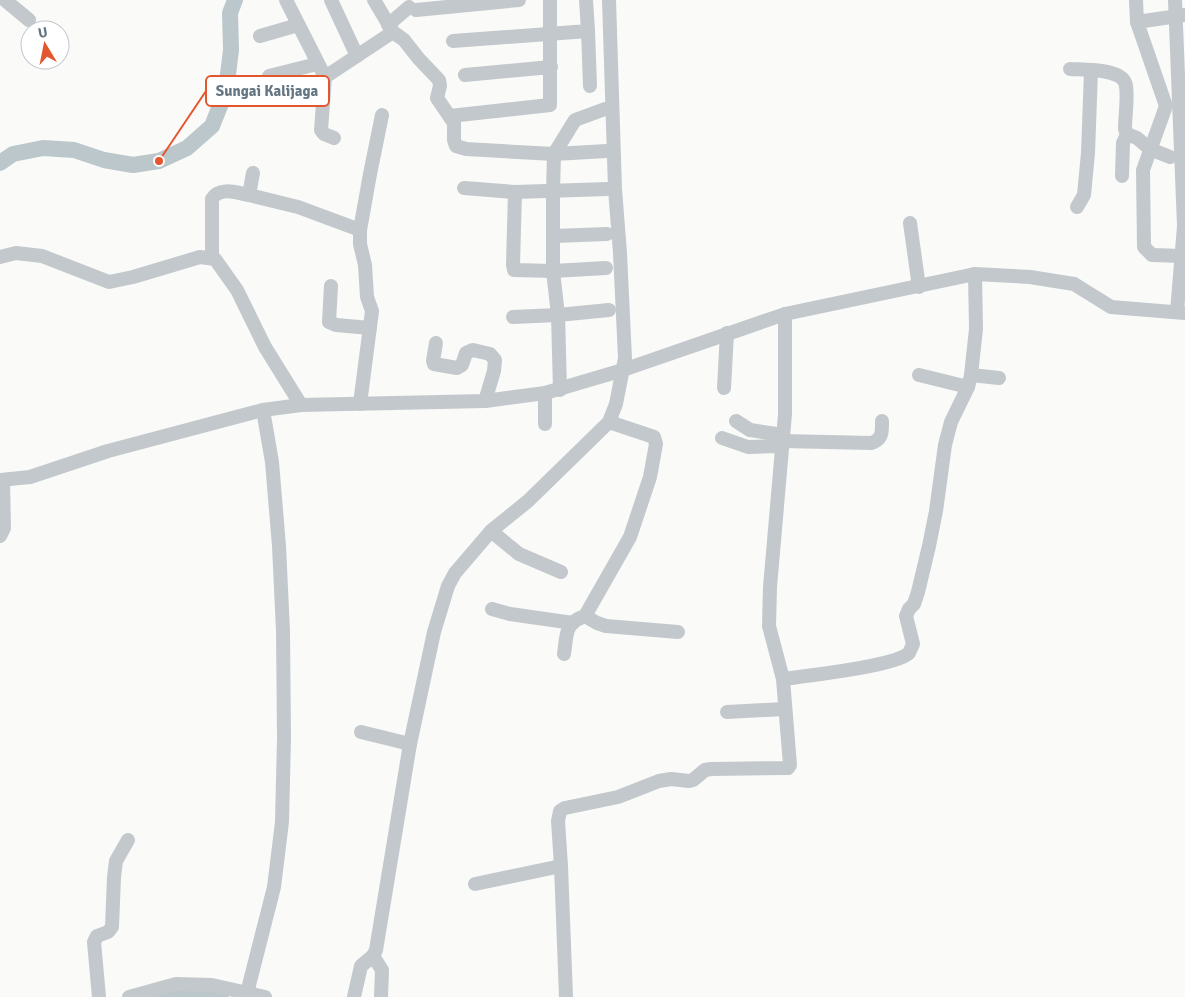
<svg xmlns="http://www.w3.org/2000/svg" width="1185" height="997" viewBox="0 0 1185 997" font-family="Signika,sans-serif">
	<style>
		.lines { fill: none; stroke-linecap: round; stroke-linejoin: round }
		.canal { stroke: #bbc7cb; stroke-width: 10 }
		.river { stroke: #bbc7cb; stroke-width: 16 }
		.minor { stroke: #c3c8cc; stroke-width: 14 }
		.leader { fill: none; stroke: #e4572e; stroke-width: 2 }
		.callout-dot { fill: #e4572e; stroke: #fff; stroke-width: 2 }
		.callout { fill: #fff; stroke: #e4572e; stroke-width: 2 }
		.callout-label { font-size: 15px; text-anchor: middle; font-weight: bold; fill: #657683 }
	</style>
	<rect width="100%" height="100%" fill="#fafaf8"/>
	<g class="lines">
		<!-- canal -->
		<path class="canal" d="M158,996C180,989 202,993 224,997"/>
		<!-- river -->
		<polyline class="river" points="0,163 13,154 43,148 74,150 104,160 133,165 159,161 187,148 212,126 226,91 231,50 230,13 235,0"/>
		<!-- minor -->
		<g class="minor">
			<polyline points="5,0 29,20"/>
			<polyline points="286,0 325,77"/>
			<polyline points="331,0 357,56"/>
			<polyline points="374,0 393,32 404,40 419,59 439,80 440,86 437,98 454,123 454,140 456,146 466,149 554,154 607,151"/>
			<polyline points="1136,0 1137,22"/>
			<polyline points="1175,0 1184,226 1177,312"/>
			<polyline points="416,10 519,0"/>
			<polyline points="388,25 409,7"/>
			<polyline points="588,31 590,86"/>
			<polyline points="260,36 298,25"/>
			<polyline points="453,41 588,31 586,0"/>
			<path d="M1070,69C1085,70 1124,68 1126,86C1128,100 1125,115 1125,129L1127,134"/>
			<polyline points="465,75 551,67"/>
			<polyline points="269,76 317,64"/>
			<polyline points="450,116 550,105 550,0"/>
			<polyline points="334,138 324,134 321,130 325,77 393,32"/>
			<polyline points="253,173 249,195 298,207 360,230"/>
			<polyline points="1122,176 1123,143 1127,134 1137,138 1150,149 1170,157"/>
			<polyline points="464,188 515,192 608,189"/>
			<polyline points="515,192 513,265 514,270 553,271 606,268"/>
			<polyline points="1077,207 1084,195 1088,153 1091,71"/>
			<polyline points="910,223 919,287"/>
			<polyline points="554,236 607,234"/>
			<polyline points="1182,256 1152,255 1144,247 1143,170 1166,106 1137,22 1185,15"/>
			<polyline points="0,257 16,253 42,256 109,282 133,277 200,257 215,259 237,290 265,347 301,405"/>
			<path d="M212,258V199C220,186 237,193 249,195"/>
			<polyline points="331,286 329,322 336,325 370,328"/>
			<polyline points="513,317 558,315 609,310"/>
			<polyline points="436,343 433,361 434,364 457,368 462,365 466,353 473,350 490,354 495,360 494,371 485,401"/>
			<polyline points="919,375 968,387"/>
			<polyline points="971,375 999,378"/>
			<polyline points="724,388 727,333"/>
			<polyline points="560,390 558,315 553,271 553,192 554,154 575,120 605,109"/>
			<polyline points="545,393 545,424"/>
			<polyline points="360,404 372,311 367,297 365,265 360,244 360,230 370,174 382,115"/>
			<polyline points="736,421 750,430 783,435"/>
			<polyline points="722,438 748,447 782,446"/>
			<path d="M783,441L871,443C883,439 882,432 882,421"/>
			<polyline points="0,480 30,477 108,451 263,410 301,405 485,401 545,393 623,370 785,314 975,274 1030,277 1074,284 1111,307 1185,313"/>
			<polyline points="491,531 519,554 561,572"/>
			<polyline points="0,536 4,528 3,480"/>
			<polyline points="492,609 510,614 573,623"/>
			<polyline points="585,616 597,623 606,626 678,632"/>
			<path d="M564,654C567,635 564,623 585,616L630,537L650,477L656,444L654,437L609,422"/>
			<path d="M783,679C806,676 896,666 909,653L913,644L906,616L909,609L914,604L918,592L929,546L936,511L945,445L951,422L968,387L971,375L976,329L975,274"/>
			<polyline points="727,712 784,709"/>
			<polyline points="361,732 410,744"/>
			<polyline points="475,884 561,866"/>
			<polyline points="373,956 382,970 381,997"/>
			<polyline points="99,997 94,942 97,936 108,932 112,927 114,877 116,861 128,840"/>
			<polyline points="129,997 176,984 212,985 265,997"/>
			<polyline points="246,997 274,887 282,822 284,738 283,631 279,546 272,462 263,410"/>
			<polyline points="354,997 361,966 373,956 376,950 410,744 434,632 448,586 455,573 491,531 528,501 609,422 616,404 625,358 620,253 615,189 609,0"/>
			<polyline points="566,997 561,866 558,821 560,811 565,808 618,797 659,781 671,779 689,781 693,780 705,770 711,769 788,768 790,765 783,679 769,626 770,587 785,414 785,314"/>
		</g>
	</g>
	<!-- callouts -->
	<path class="leader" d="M159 161L206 91"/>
	<circle class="callout-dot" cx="159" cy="161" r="5"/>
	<rect class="callout" x="206" y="76" width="123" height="30" rx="5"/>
	<g class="callout-label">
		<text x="267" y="96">Sungai Kalijaga</text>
	</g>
	<!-- north arrow -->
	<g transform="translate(45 45) rotate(350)"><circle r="24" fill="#ffffff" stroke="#c1c8cd"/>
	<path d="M0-4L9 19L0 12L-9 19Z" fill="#e4572e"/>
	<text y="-8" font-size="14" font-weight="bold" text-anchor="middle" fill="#657683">U</text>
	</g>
</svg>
